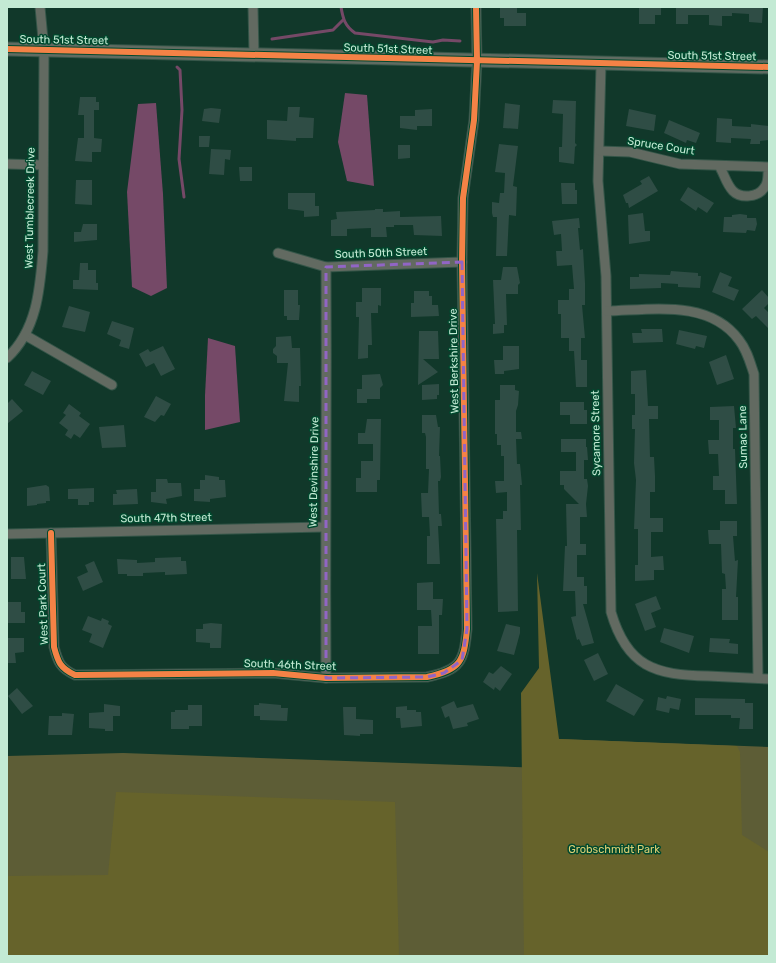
<svg xmlns="http://www.w3.org/2000/svg" width="776" height="963" viewBox="0 0 776 963" font-family="Rubik,sans-serif">
	<style>
		.green { fill: #5d5d36 }
		.forest { fill: #66632b }
		.water { fill: #754967 }
		.lines { fill: none; stroke-linecap: round; stroke-linejoin: round }
		.stream { stroke: #754967; stroke-width: 3 }
		.building { fill: #2f4d45 }
		.street-casing { stroke: #345548; stroke-width: 11 }
		.secondary-casing { stroke: #345548; stroke-width: 15 }
		.street { stroke: #626a61; stroke-width: 9 }
		.secondary { stroke: #606b61; stroke-width: 13 }
		.cycleway-casing { stroke: #00492e; stroke-width: 8 }
		.cycleway { stroke: #f48246; stroke-width: 6 }
		.marked { fill: none; stroke: #9165c5; stroke-width: 3; stroke-dasharray: 8 5; stroke-linejoin: round }
		.labels { text-anchor: middle; dominant-baseline: central; stroke-width: 3; stroke-linejoin: round; paint-order: stroke }
		.street-label { font-size: 11px; fill: #c3ead4; stroke: #00492e }
		.park-label { font-size: 11px; fill: #ddcf74; stroke: #00492e }
	</style>
	<rect width="100%" height="100%" fill="#11382a"/>
	<!-- green -->
	<polygon class="green" points="559,739 769,747 769,956 7,956 7,756 123,753 543,768"/>
	<!-- forest -->
	<g class="forest">
		<polygon points="537,573 559,739 737,746 740,752 742,835 769,852 769,956 524,956 521,693 539,668"/>
		<polygon points="116,792 395,802 399,956 7,956 7,876 108,875"/>
	</g>
	<!-- water -->
	<g class="water">
		<polygon points="345,93 367,95 374,186 347,181 338,142"/>
		<polygon points="156,103 163,194 167,288 151,296 132,287 127,192 138,104"/>
		<polygon points="208,338 235,346 240,422 205,430 205,395"/>
	</g>
	<g class="lines">
		<!-- stream -->
		<g class="stream">
			<path d="M341,7C343,19 345,26 355,33L433,42L443,40L460,41"/>
			<polyline points="272,39 333,30 343,20"/>
			<polyline points="177,67 180,70 182,110 179,159 184,197"/>
		</g>
	</g>
	<!-- building -->
	<g class="building">
		<polygon points="500,7 517,7 517,13 526,13 526,26 504,26 504,18 500,18"/>
		<polygon points="639,7 661,7 661,15 655,15 655,24 639,24"/>
		<polygon points="676,7 763,7 762,23 749,22 749,14 732,13 732,16 722,16 722,26 709,25 709,15 688,15 688,24 676,24"/>
		<polygon points="80,97 96,97 96,102 99,102 99,110 94,110 94,138 102,139 101,152 92,152 92,162 75,161 78,138 84,138 84,115 78,115"/>
		<polygon points="553,100 576,101 575,143 577,145 575,147 574,164 559,162 559,147 562,147 563,114 552,113"/>
		<polygon points="505,103 520,105 518,129 503,128"/>
		<polygon points="288,107 300,107 299,117 314,118 313,138 296,138 296,141 267,139 267,120 287,121"/>
		<polygon points="211,108 221,109 219,123 202,121 204,109"/>
		<polygon points="432,109 432,126 417,126 417,130 400,128 400,116 415,116 415,110"/>
		<polygon points="629,109 656,115 654,131 626,126"/>
		<polygon points="717,118 732,119 732,126 751,127 751,124 769,126 769,140 760,141 760,144 750,144 751,139 731,138 731,143 716,142"/>
		<polygon points="669,120 700,133 696,143 687,140 686,143 664,133"/>
		<polygon points="199,136 210,136 209,147 199,147"/>
		<polygon points="499,144 518,146 513,186 517,187 516,216 509,215 507,256 496,256 497,217 493,217 492,213 492,202 499,203 500,193 504,193 505,173 495,172"/>
		<polygon points="398,145 410,145 410,158 398,159"/>
		<polygon points="211,149 231,150 230,160 225,159 224,175 209,174"/>
		<polygon points="239,167 252,167 252,181 240,181"/>
		<polygon points="649,176 658,191 629,208 628,203 626,203 623,195 642,184 640,181"/>
		<polygon points="76,180 92,180 92,205 75,204"/>
		<polygon points="561,183 575,183 575,190 577,190 577,204 562,204"/>
		<polygon points="688,187 714,203 707,213 698,207 696,211 680,200"/>
		<polygon points="288,193 315,193 315,206 319,206 319,216 304,217 304,211 288,209"/>
		<polygon points="375,209 383,209 383,212 400,211 400,217 441,216 442,236 414,235 413,225 394,225 394,227 386,227 387,237 371,237 371,228 347,229 347,236 331,236 331,220 337,219 336,212 375,210"/>
		<polygon points="643,213 645,231 650,231 650,241 629,244 628,215"/>
		<polygon points="740,214 747,215 747,218 756,218 757,224 755,231 747,230 746,233 723,232 724,217 732,217 732,215"/>
		<polygon points="579,218 580,228 578,228 580,250 583,249 585,283 585,305 582,305 585,338 581,338 581,360 587,360 587,387 576,387 574,351 569,351 569,338 561,338 561,314 558,314 558,300 569,300 569,289 574,289 572,265 557,266 556,251 562,251 561,234 554,235 552,221"/>
		<polygon points="83,224 97,224 97,240 74,242 74,232 81,232"/>
		<polygon points="80,263 88,263 88,270 96,270 96,283 98,283 98,290 73,289 73,280 79,280"/>
		<polygon points="503,267 517,267 520,283 518,285 518,294 506,294 507,325 504,325 504,333 493,334 493,324 495,324 493,280 501,280"/>
		<polygon points="671,271 698,273 698,276 701,276 700,288 678,287 678,284 661,283 661,288 630,289 630,277 639,277 639,274 670,275"/>
		<polygon points="720,272 732,277 728,286 739,290 734,301 712,292"/>
		<polygon points="362,288 381,288 381,306 378,305 378,313 371,313 372,345 368,345 368,358 358,359 359,317 356,317 356,302 362,302"/>
		<polygon points="284,290 298,290 298,305 300,305 299,320 287,320 287,316 284,316"/>
		<polygon points="762,290 769,298 769,303 764,308 769,313 769,329 756,316 752,319 742,309"/>
		<polygon points="414,291 429,291 429,296 432,296 432,305 438,305 439,316 411,317 411,303 414,303"/>
		<polygon points="69,306 90,312 85,332 62,327"/>
		<polygon points="112,321 134,328 129,349 119,346 121,340 107,334"/>
		<polygon points="641,329 662,329 663,342 633,343 632,333 642,333"/>
		<polygon points="679,330 707,336 704,348 696,346 695,349 676,344"/>
		<polygon points="419,331 438,331 439,359 423,359 438,372 418,385"/>
		<polygon points="291,336 292,348 300,348 301,386 299,386 299,402 284,401 288,363 277,363 277,356 273,353 273,349 276,346 276,337"/>
		<polygon points="163,346 175,369 161,376 154,363 146,367 139,354 148,349 150,352"/>
		<polygon points="503,346 519,346 519,369 504,371 504,374 495,374 494,360 503,360"/>
		<polygon points="726,355 734,379 717,385 709,362"/>
		<polygon points="646,370 648,406 658,406 658,419 649,419 650,457 654,457 655,476 655,492 650,492 650,518 663,518 663,532 651,532 651,557 663,556 664,570 654,570 654,580 635,581 635,565 638,565 638,529 634,529 636,480 634,463 635,429 632,429 632,415 635,415 635,394 631,394 631,371"/>
		<polygon points="32,371 51,381 43,395 24,385"/>
		<polygon points="380,374 383,385 380,388 380,399 367,399 367,403 357,403 357,389 362,389 362,375"/>
		<polygon points="439,384 439,395 437,395 437,399 422,400 422,385"/>
		<polygon points="500,385 515,385 515,390 519,391 518,405 516,411 516,432 521,432 522,439 516,439 517,464 520,464 522,485 520,485 521,530 517,530 518,611 498,612 496,519 503,519 503,511 507,511 507,492 496,493 495,481 504,481 504,456 501,456 501,445 497,445 497,434 495,434 495,400 500,400"/>
		<polygon points="156,396 171,404 164,416 161,415 155,422 144,417"/>
		<polygon points="12,399 23,411 7,424 7,404"/>
		<polygon points="560,402 584,402 584,410 587,410 587,424 570,424 570,415 560,415"/>
		<polygon points="69,404 81,413 79,416 90,424 80,438 74,434 71,439 65,435 68,430 59,423 66,415 63,413"/>
		<polygon points="734,406 736,428 733,428 733,449 735,449 737,504 725,504 725,490 713,490 713,476 719,476 718,454 709,454 708,440 719,440 719,420 710,420 710,407"/>
		<polygon points="422,415 436,415 438,427 440,427 439,456 440,456 441,477 440,481 438,481 439,514 441,514 442,526 438,526 440,564 427,564 427,536 430,536 429,517 422,517 421,493 428,493 429,469 426,469 426,437 425,433 422,433"/>
		<polygon points="367,419 381,419 380,480 377,480 377,492 356,492 356,478 361,478 361,461 373,461 373,444 358,444 358,433 365,433"/>
		<polygon points="124,425 126,447 102,448 99,427"/>
		<polygon points="561,439 586,439 586,447 587,447 588,460 584,460 584,479 587,479 588,486 586,504 587,517 580,517 580,544 586,544 586,555 577,555 577,577 584,577 584,586 587,586 587,604 583,604 594,643 582,646 579,639 577,640 571,617 576,616 575,591 563,591 565,546 567,546 566,504 579,504 564,489 564,485 560,485 560,471 576,471 576,452 561,452"/>
		<polygon points="205,475 219,477 219,480 225,480 226,497 210,499 210,502 194,501 194,489 200,489 200,480 205,480"/>
		<polygon points="156,479 167,479 168,483 181,483 182,496 166,499 167,504 151,502 151,492 156,492"/>
		<polygon points="46,485 49,487 50,501 46,501 46,503 37,504 37,505 27,506 27,488"/>
		<polygon points="94,488 94,502 89,502 89,505 78,505 78,499 68,499 68,489"/>
		<polygon points="137,489 138,504 113,505 113,494 117,494 116,490"/>
		<polygon points="720,521 737,521 737,536 733,536 735,561 738,560 736,597 738,597 738,620 722,620 722,589 726,589 725,574 722,573 721,544 709,544 708,530 720,530"/>
		<polygon points="11,557 24,557 26,579 11,579"/>
		<polygon points="181,557 181,561 186,561 187,574 165,575 165,572 143,573 143,576 127,576 127,574 118,574 117,559 137,560 137,563 155,562 155,558"/>
		<polygon points="94,561 103,582 83,591 77,577 88,572 85,565"/>
		<polygon points="433,582 433,599 443,599 442,615 439,615 439,654 418,654 418,626 432,626 431,610 417,610 417,583"/>
		<polygon points="656,596 661,609 651,613 656,627 645,631 635,604"/>
		<polygon points="7,602 21,602 21,612 25,612 25,623 7,623"/>
		<polygon points="88,616 101,621 102,618 109,621 108,624 112,626 103,648 89,642 92,634 82,630"/>
		<polygon points="211,623 222,624 221,648 210,648 210,643 196,642 196,629 203,629 203,624"/>
		<polygon points="506,624 520,627 520,633 514,655 497,651"/>
		<polygon points="664,628 694,636 689,653 660,642"/>
		<polygon points="7,638 24,638 24,652 15,653 16,663 7,663"/>
		<polygon points="710,638 730,639 729,643 738,644 738,654 709,652"/>
		<polygon points="598,653 608,674 594,681 584,660"/>
		<polygon points="501,666 512,674 500,691 495,687 494,690 483,682 489,672 493,674"/>
		<polygon points="616,684 644,700 634,716 606,701"/>
		<polygon points="17,688 33,706 22,714 8,696"/>
		<polygon points="667,696 681,699 679,710 670,708 669,713 656,710 658,697 666,699"/>
		<polygon points="695,698 745,699 745,703 753,703 753,729 739,729 740,718 731,718 731,715 695,715"/>
		<polygon points="454,701 457,708 473,704 479,719 467,723 468,726 453,729 449,716 445,718 441,707"/>
		<polygon points="259,703 281,705 281,708 288,708 287,721 260,720 260,716 254,716 254,705 259,705"/>
		<polygon points="104,704 120,706 120,716 113,716 113,731 105,731 105,729 89,728 89,713 104,712"/>
		<polygon points="188,705 202,705 202,726 189,726 189,729 171,729 171,712 175,712 175,710 188,710"/>
		<polygon points="407,706 407,710 416,710 416,712 421,712 422,726 401,728 400,718 396,718 396,707"/>
		<polygon points="343,707 356,707 356,719 373,720 373,734 360,734 360,736 344,735"/>
		<polygon points="62,713 74,714 72,735 48,735 49,716 62,716"/>
	</g>
	<g class="lines">
		<defs>
			<g id="street">
				<polyline points="253,7 254,55"/>
				<path d="M601,64L598,181L606,276L611,612C627,667 655,675 708,676C728,677 749,678 769,679"/>
				<path d="M600,151L630,152L680,164L768,167C768,174 769,183 764,188C758,197 741,199 733,191C726,184 724,173 719,166"/>
				<polyline points="7,164 43,165"/>
				<polyline points="278,253 326,267 462,262"/>
				<path d="M607,311C651,310 709,299 739,340C747,350 750,362 754,374L758,678"/>
				<polyline points="25,335 112,385"/>
				<path d="M7,358C37,330 40,289 43,251L44,50L40,7"/>
				<path d="M51,533L54,647C58,662 60,668 75,675L273,673L326,678L427,677C461,670 464,661 467,629L462,262L463,198L474,120L477,61L476,7"/>
				<polyline points="7,534 325,527"/>
				<path d="M326,678C325,541 327,404 326,267"/>
			</g>
			<polyline id="secondary" points="7,49 769,67"/>
		</defs>
		<!-- street casing -->
		<use href="#street" class="street-casing"/>
		<!-- secondary casing -->
		<use href="#secondary" class="secondary-casing"/>
		<!-- street -->
		<use href="#street" class="street"/>
		<!-- secondary -->
		<use href="#secondary" class="secondary"/>
		<defs>
			<g id="cycleway">
				<polyline points="7,49 769,67"/>
				<path d="M51,533L54,647C58,662 60,668 75,675L273,673L326,678L427,677C461,670 464,661 467,629L462,262L463,198L474,120L477,61L476,7"/>
			</g>
		</defs>
		<!-- cycleway casing -->
		<use href="#cycleway" class="cycleway-casing"/>
		<!-- cycleway -->
		<use href="#cycleway" class="cycleway"/>
	</g>
	<!-- marked area -->
	<path class="marked" d="M462,262L467,629L462,660L444,673L427,677L326,678V267Z"/>
	<g class="labels">
		<!-- street labels -->
		<g class="street-label">
			<text transform="translate(64 40) rotate(1)">South 51st Street</text>
			<text transform="translate(388 49) rotate(2)">South 51st Street</text>
			<text transform="translate(712 56) rotate(1)">South 51st Street</text>
			<text transform="translate(661 146) rotate(9)">Spruce Court</text>
			<text transform="translate(30 208) rotate(-89)">West Tumblecreek Drive</text>
			<text transform="translate(381 253) rotate(-2)">South 50th Street</text>
			<text transform="translate(454 361) rotate(-91)">West Berkshire Drive</text>
			<text transform="translate(596 433) rotate(-91)">Sycamore Street</text>
			<text transform="translate(743 437) rotate(-91)">Sumac Lane</text>
			<text transform="translate(314 472) rotate(-89)">West Devinshire Drive</text>
			<text transform="translate(166 518) rotate(-1)">South 47th Street</text>
			<text transform="translate(43 604) rotate(-92)">West Park Court</text>
			<text transform="translate(290 665) rotate(2)">South 46th Street</text>
		</g>
		<!-- park labels -->
		<g class="park-label">
			<text x="614" y="849">Grobschmidt Park</text>
		</g>
	</g>
	<!-- border -->
	<rect width="776" height="963" fill="none" stroke="#c3ead4" stroke-width="16"/>
</svg>
